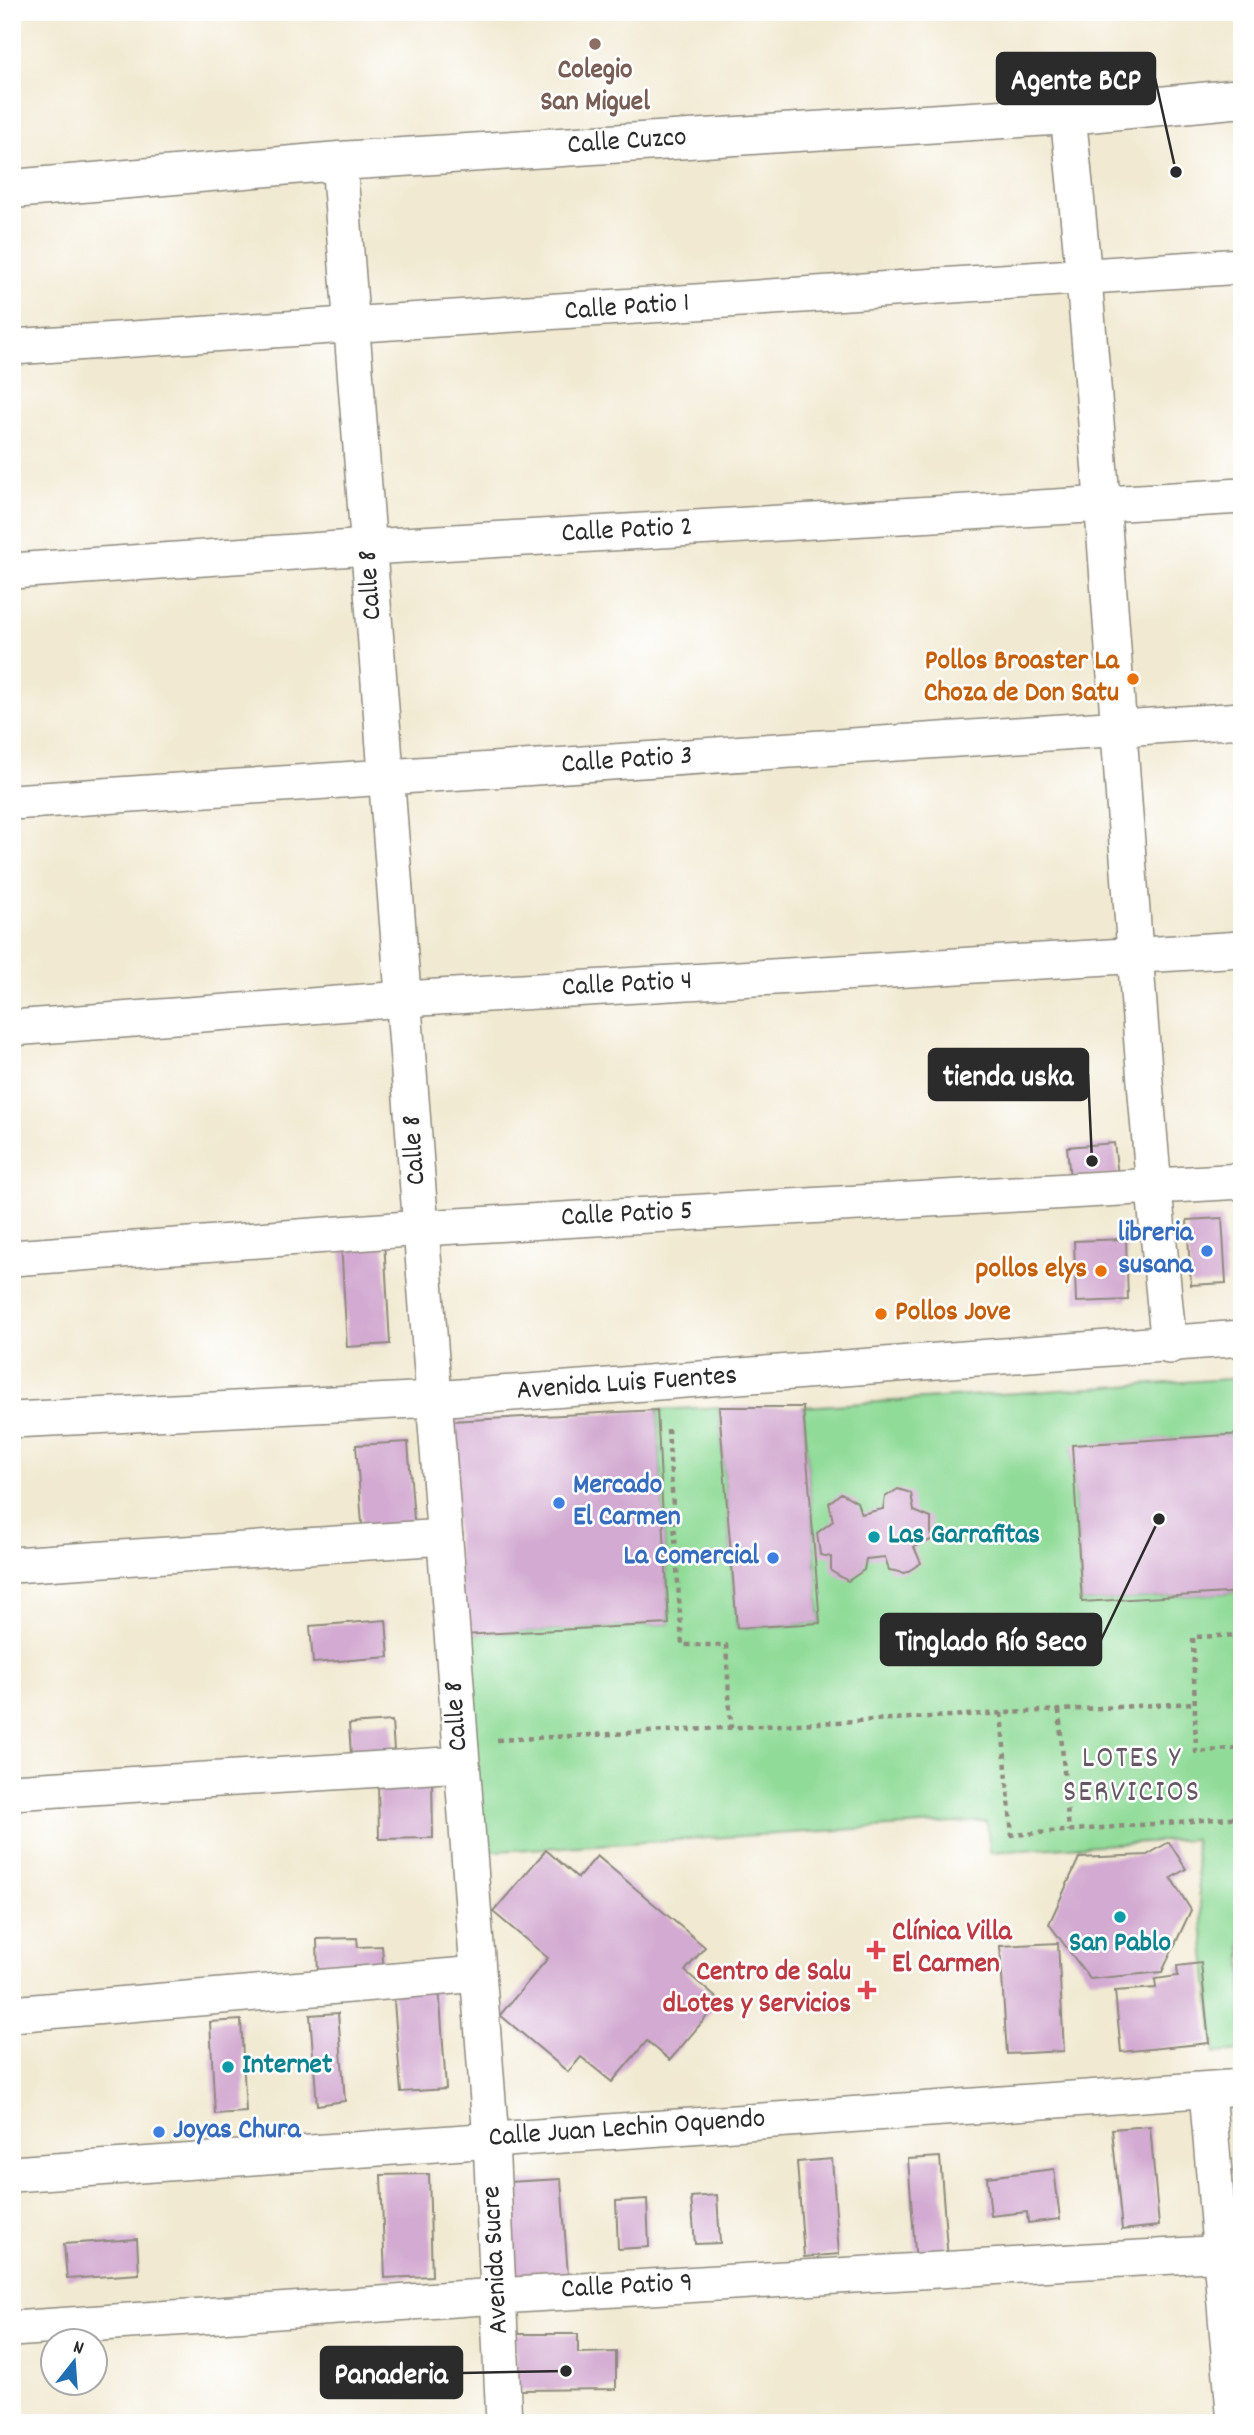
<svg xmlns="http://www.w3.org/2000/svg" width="1254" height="2435" viewBox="0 0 1254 2435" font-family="Dekko,sans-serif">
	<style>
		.green { fill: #90db98; stroke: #5e8362; stroke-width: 2 }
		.building { fill: #d3aad1 }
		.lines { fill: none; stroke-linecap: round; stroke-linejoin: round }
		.minor-casing { stroke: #8e8a7e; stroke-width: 38 }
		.tertiary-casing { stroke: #8e8a7e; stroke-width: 41 }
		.path { stroke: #8e8a7e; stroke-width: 4.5; stroke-dasharray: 5 5; stroke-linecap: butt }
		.minor { stroke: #fff; stroke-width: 35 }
		.tertiary { stroke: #fff; stroke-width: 38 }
		.education-dot { fill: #8d6e63; stroke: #fff; stroke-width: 2.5 }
		.food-dot { fill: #e8710a; stroke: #fff; stroke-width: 2.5 }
		.shop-dot { fill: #3f7fe0; stroke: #fff; stroke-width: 2.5 }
		.culture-dot { fill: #0f9aa8; stroke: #fff; stroke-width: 2.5 }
		.health-dot { fill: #e0444e; stroke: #fff; stroke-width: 2.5 }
		.labels { text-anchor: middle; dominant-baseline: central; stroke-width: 5; stroke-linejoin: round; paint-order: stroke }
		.education-label { font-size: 28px; font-weight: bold; fill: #785e54; stroke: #fff }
		.street-label { font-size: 28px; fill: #2b2b2b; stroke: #fff }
		.food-label { font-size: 28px; font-weight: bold; fill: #c56008; stroke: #fff; text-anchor: end }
		.shop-label { font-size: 28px; font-weight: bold; fill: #366cbe; stroke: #fff; text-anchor: end }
		.culture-label { font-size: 28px; font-weight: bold; fill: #0d838f; stroke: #fff; text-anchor: start }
		.health-label { font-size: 28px; font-weight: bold; fill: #be3a42; stroke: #fff; text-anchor: start }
		.neighbourhood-label { font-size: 30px; letter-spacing: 2px; fill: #665765; stroke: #fff }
		.leader { fill: none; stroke: #2b2b2b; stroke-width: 2.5 }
		.callout-dot { fill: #2b2b2b; stroke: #fff; stroke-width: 2.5 }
		.callout { fill: #2b2b2b; stroke: #2b2b2b; stroke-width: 2.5 }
		.callout-label { font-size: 30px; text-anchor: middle; font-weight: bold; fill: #fff }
	</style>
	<rect width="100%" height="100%" fill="#fff"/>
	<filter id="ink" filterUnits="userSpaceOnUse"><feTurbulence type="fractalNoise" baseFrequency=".0143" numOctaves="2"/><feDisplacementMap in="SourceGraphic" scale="14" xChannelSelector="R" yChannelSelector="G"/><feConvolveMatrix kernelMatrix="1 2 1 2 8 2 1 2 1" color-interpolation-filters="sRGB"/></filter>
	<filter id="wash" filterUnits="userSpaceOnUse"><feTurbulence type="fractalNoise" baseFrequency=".00686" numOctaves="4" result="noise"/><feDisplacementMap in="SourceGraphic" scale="28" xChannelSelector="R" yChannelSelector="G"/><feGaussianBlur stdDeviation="1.57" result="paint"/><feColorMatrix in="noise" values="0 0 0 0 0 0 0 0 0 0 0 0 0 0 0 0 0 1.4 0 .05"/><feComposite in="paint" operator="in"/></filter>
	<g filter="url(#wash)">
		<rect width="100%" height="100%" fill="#f1e9d1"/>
		<!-- green -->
		<polygon class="green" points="1242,1378 1242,1434 1072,1446 1082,1602 1242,1592 1242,2051 1215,2053 1194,1839 990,1852 987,1821 480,1852 462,1635 669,1624 657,1410 719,1407 737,1628 820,1623 803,1407"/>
		<g id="blocks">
			<!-- building -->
			<g class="building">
				<polygon points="1114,1143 1118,1175 1070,1179 1067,1147"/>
				<polygon points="1222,1218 1226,1283 1191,1285 1187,1220"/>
				<polygon points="1126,1239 1128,1300 1076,1302 1074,1241"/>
				<polygon points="384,1240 390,1344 347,1347 341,1242"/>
				<polygon points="719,1407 803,1407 820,1623 737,1628"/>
				<polygon points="657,1410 669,1624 462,1635 450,1421"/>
				<polygon points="1242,1434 1242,1592 1082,1602 1072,1445"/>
				<polygon points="408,1442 415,1533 363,1537 356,1445"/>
				<polygon points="898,1489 911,1493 914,1511 931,1518 931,1540 914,1547 921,1563 905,1573 889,1570 885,1557 866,1559 864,1570 848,1581 831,1571 831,1557 820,1555 817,1533 833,1521 829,1503 841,1493 857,1502 861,1514 883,1509 885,1497"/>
				<polygon points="386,1620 389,1657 313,1663 310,1626"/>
				<polygon points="392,1721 394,1751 351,1755 349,1724"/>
				<polygon points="432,1777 433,1838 379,1839 378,1778"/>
				<polygon points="1169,1842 1186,1869 1171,1878 1191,1910 1162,1972 1090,1979 1049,1924 1079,1858 1147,1855"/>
				<polygon points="546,1850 578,1878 597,1856 705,1947 685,1971 720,2001 670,2060 647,2041 612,2082 581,2057 568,2072 500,2015 548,1958 493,1912"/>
				<polygon points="357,1938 358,1947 382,1946 384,1974 318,1977 317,1939"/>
				<polygon points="1058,1943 1064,2051 1007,2054 1000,1946"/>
				<polygon points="1201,1963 1209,2043 1121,2052 1115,1991 1156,1988 1155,1979 1178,1976 1177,1966"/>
				<polygon points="439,1985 446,2089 401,2092 393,1988"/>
				<polygon points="338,2013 345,2101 317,2105 310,2015"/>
				<polygon points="241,2020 246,2112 215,2114 210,2022"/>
				<polygon points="1150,2126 1159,2226 1122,2230 1112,2129"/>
				<polygon points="940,2157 948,2261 916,2264 908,2159"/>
				<polygon points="832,2159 839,2254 804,2257 797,2162"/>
				<polygon points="1054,2169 1060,2219 1028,2223 1027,2212 991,2216 987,2177"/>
				<polygon points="429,2174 432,2276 385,2278 381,2175"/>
				<polygon points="561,2179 568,2275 515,2279 508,2182"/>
				<polygon points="717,2195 720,2243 695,2244 691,2197"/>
				<polygon points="647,2199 649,2247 618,2249 616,2201"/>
				<polygon points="137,2239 139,2274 67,2279 64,2244"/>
				<polygon points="515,2334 578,2334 578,2353 616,2352 616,2389 516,2390"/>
			</g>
		</g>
	</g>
	<g filter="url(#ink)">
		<use href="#blocks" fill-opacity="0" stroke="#8e8a7e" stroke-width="2"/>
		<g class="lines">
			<defs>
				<g id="minor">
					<path d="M1068,115C1111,524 1127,936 1169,1346"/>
					<polyline points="339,161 491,2140 504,2423"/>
					<polyline points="12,347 1242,266"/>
					<polyline points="12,571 369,547 1242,496"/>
					<polyline points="12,802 1242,720"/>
					<polyline points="12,1028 404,999 1242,949"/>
					<polyline points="12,1258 422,1228 1242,1181"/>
					<polyline points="12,1420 434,1399 1242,1338"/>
					<polyline points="12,1565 445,1537"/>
					<polyline points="12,1792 462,1764"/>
					<polyline points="12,2014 478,1974"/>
					<polyline points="1207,2091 1235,2423"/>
					<polyline points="12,2174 1242,2087"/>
					<polyline points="12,2329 498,2296 1242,2252"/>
				</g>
				<polyline id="tertiary" points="12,189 339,161 1068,115 1242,98"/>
			</defs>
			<!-- minor casing -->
			<use href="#minor" class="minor-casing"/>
			<!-- tertiary casing -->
			<use href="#tertiary" class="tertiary-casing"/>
			<!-- path -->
			<g class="path">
				<polyline points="668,1429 682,1645 726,1645 731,1728"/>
				<polyline points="1242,1635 1193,1637 1196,1752 1242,1748"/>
				<polyline points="1059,1710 1069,1831"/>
				<polyline points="1001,1713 1012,1835 1242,1817"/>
				<polyline points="497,1740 1194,1703"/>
			</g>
			<!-- minor -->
			<use href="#minor" class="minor"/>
			<!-- tertiary -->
			<use href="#tertiary" class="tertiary"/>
		</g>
	</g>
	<!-- markers -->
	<circle class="education-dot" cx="595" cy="44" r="7"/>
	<g class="food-dot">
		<circle cx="1133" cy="679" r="7"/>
		<circle cx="1101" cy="1271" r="7"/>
		<circle cx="881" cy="1314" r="7"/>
	</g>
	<g class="shop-dot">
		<circle cx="1207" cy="1251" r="7"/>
		<circle cx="559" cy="1503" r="7"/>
		<circle cx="773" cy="1558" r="7"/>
		<circle cx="159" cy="2132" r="7"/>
	</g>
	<g class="culture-dot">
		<circle cx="874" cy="1537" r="7"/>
		<circle cx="1120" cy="1917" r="7"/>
		<circle cx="228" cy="2067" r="7"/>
	</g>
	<g class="health-dot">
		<path d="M872.5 1939.5h7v7h7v7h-7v7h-7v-7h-7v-7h7z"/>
		<path d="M863.5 1979.5h7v7h7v7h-7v7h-7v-7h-7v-7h7z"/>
	</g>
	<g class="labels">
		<!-- education labels -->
		<g class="education-label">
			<text x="595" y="72">Colegio<tspan x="595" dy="32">San Miguel</tspan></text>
		</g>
		<!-- street labels -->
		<g class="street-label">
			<text transform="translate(627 143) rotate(-4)">Calle Cuzco</text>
			<text transform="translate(627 309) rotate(-4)">Calle Patio 1</text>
			<text transform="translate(627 532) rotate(-3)">Calle Patio 2</text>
			<text transform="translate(372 585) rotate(-94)">Calle 8</text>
			<text transform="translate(627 762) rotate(-4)">Calle Patio 3</text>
			<text transform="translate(627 986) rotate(-3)">Calle Patio 4</text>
			<text transform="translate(416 1150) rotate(-94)">Calle 8</text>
			<text transform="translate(627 1216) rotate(-3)">Calle Patio 5</text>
			<text transform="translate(627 1385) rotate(-4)">Avenida Luis Fuentes</text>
			<text transform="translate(458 1716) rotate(-94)">Calle 8</text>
			<text transform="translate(627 2130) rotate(-4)">Calle Juan Lechin Oquendo</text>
			<text transform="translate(497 2260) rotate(-93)">Avenida Sucre</text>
			<text transform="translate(627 2288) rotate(-3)">Calle Patio 9</text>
		</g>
		<!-- food labels -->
		<g class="food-label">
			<text x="1119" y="663">Pollos Broaster La<tspan x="1119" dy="32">Choza de Don Satu</tspan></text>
			<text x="1087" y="1271">pollos elys</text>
			<text x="895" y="1314" text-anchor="start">Pollos Jove</text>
		</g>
		<!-- shop labels -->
		<g class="shop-label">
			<text x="1193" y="1235">libreria<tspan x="1193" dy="32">susana</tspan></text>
			<text x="573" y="1487" text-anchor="start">Mercado<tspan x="573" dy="32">El Carmen</tspan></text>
			<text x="759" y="1558">La Comercial</text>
			<text x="173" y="2132" text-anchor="start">Joyas Chura</text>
		</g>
		<!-- culture labels -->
		<g class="culture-label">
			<text x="888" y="1537">Las Garrafitas</text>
			<text x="1120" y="1945" text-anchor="middle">San Pablo</text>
			<text x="242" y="2067">Internet</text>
		</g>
		<!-- health labels -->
		<g class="health-label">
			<text x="892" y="1934">Clínica Villa<tspan x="892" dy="32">El Carmen</tspan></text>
			<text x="851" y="1974" text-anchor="end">Centro de Salu<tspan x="851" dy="32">dLotes y Servicios</tspan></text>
		</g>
		<!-- neighbourhood labels -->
		<g class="neighbourhood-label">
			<text x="1132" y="1760">LOTES Y<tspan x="1132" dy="34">SERVICIOS</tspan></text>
		</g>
	</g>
	<!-- callouts -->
	<path class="leader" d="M1176 172L1155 78M1092 1161L1088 1074M1159 1519L1101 1640M566 2371L462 2373"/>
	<g class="callout-dot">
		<circle cx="1176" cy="172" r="7"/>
		<circle cx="1092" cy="1161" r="7"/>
		<circle cx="1159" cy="1519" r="7"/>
		<circle cx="566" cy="2371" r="7"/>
	</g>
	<g class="callout">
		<rect x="997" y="53" width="158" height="51" rx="7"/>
		<rect x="929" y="1049" width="159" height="51" rx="7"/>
		<rect x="881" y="1614" width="220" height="51" rx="7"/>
		<rect x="321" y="2347" width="141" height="51" rx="7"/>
	</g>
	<g class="callout-label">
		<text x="1076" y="89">Agente BCP</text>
		<text x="1008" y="1085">tienda uska</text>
		<text x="991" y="1650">Tinglado Río Seco</text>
		<text x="391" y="2383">Panaderia</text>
	</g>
	<!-- margin -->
	<rect width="1254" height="2435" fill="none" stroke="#fff" stroke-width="42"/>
	<!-- north arrow -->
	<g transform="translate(74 2362) rotate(17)"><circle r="33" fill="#ffffff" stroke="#aaaaaa" stroke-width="2"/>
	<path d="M0-5L12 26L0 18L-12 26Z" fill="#1f6fb2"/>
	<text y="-10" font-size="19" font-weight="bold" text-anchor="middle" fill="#2b2b2b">N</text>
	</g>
</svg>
